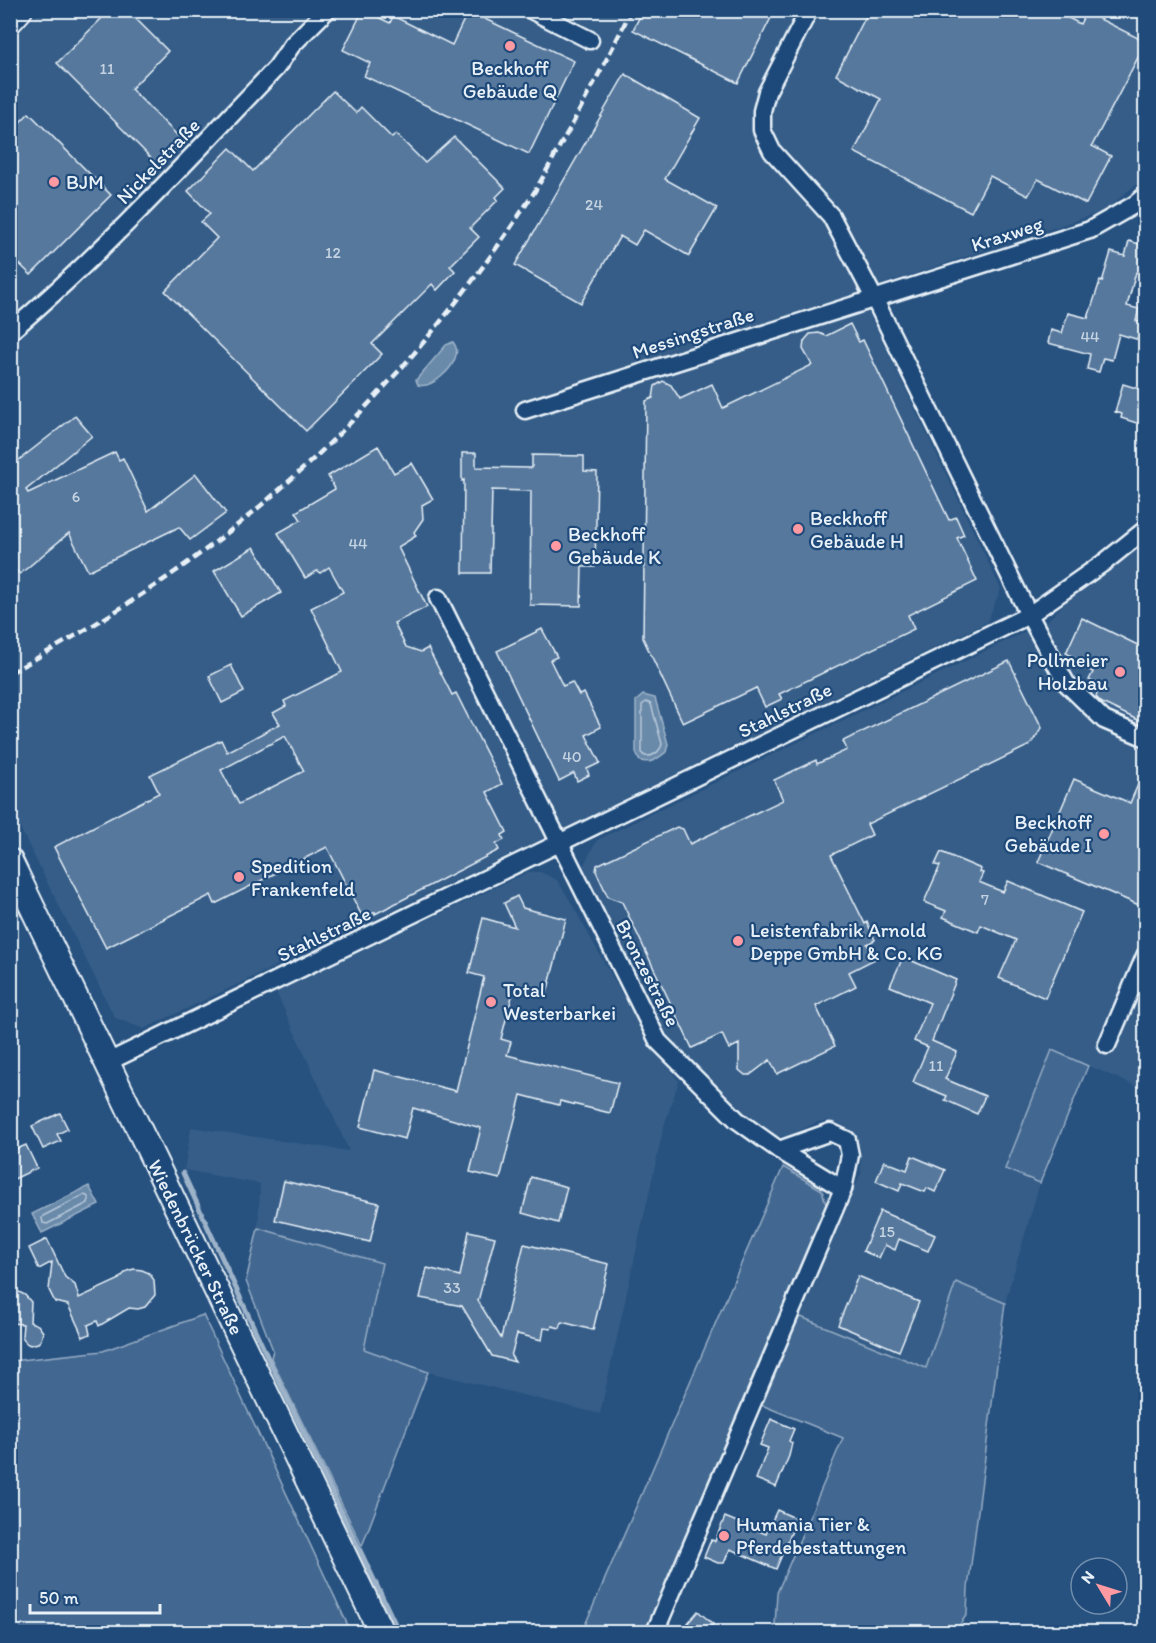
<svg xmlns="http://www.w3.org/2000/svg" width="1156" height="1643" viewBox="0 0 1156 1643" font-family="Itim,sans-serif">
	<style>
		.built { fill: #355d88 }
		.green { fill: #436891; stroke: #96acc4; stroke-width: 1.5 }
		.water { fill: #6b8aaa; stroke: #9db3c9; stroke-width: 1.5 }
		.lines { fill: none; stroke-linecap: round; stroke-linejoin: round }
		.shore { stroke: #b6c8d9; stroke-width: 1.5 }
		.stream { stroke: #9db3c9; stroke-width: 5 }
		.building { fill: #57789d; stroke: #e8f1f8; stroke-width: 1.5; fill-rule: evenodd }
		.minor-casing { stroke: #e8f1f8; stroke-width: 21 }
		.secondary-casing { stroke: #e8f1f8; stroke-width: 28 }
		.minor { stroke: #1f4a7a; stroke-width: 16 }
		.secondary { stroke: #1f4a7a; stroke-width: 24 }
		.rail { stroke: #e8f1f8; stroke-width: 4.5; stroke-dasharray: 9 4.5; stroke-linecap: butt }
		.poi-dot { fill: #ff9aa2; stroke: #1f4a7a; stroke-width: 2 }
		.labels { text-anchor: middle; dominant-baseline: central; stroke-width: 4.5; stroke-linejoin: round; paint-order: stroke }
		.number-label { font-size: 16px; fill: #c4d3e1 }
		.poi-label { font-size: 20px; fill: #e8f1f8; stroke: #1f4a7a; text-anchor: start }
		.street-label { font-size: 20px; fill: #e8f1f8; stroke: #1f4a7a }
	</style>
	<rect width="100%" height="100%" fill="#27517f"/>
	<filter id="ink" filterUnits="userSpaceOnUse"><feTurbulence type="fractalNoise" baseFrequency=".0167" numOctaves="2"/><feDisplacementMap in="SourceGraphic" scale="12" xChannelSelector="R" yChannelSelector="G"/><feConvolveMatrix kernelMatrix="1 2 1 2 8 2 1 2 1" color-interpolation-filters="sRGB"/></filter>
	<g filter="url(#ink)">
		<!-- built -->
		<g class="built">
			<polygon points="41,11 1145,11 1145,177 1104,211 859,292 1001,589 987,622 563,829 144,1029 115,1018 11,810 10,41"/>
			<polygon points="1145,537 1145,1090 1052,1050 1005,1169 1040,1183 1005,1303 956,1282 926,1369 796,1315 861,1173 861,1149 853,1133 845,1126 831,1121 817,1122 786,1137 775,1136 743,1114 664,1031 582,868 597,840 1047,621 1076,592"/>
			<polygon points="528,872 541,872 557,880 568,897 645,1036 679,1081 664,1126 600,1414 428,1372 363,1349 382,1263 258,1228 260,1184 184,1170 191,1127 349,1151 276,992"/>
		</g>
		<!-- green -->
		<g class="green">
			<polygon points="1052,1050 1088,1066 1040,1183 1005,1169"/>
			<polygon points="783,1167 822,1190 826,1204 645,1632 582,1632"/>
			<polygon points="258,1228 382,1263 364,1349 428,1372 362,1546 271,1358 273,1350 246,1281"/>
			<polygon points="956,1282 1005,1303 968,1588 967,1614 955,1632 772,1632 775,1625 777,1593 843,1438 759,1404 796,1315 926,1368"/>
			<polygon points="203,1315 351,1632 11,1632 11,1361 103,1351"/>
		</g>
		<!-- water -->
		<g class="water">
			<path d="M453,342C456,346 458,350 456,355C453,369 432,389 418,385L416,380L446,345Z"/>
			<path d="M643,695L655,698L668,744L666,752C657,759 650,765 639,760L636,752V701Z"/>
			<polygon points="89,1186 99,1205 42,1233 32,1214"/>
		</g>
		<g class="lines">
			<!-- shore -->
			<g class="shore">
				<path d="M646,702L651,704L662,744C660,752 651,759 643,755L642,752V705Z"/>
				<polygon points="84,1195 87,1196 89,1199 88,1203 47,1224 43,1223 42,1218 43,1216"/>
			</g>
			<!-- stream -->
			<polyline class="stream" points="183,1173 267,1356 399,1632"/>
		</g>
		<!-- building -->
		<g class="building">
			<polygon points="110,10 127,10 168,51 131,89 183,141 159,166 57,63"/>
			<polygon points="363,10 390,23 393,16 452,45 468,11 574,61 529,154 364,76 370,63 343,50"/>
			<polygon points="643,10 775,10 738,83 633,30"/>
			<polygon points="869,10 1053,10 1080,24 1086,12 1146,42 1092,146 1111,156 1086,204 1038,179 1028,196 990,176 971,212 854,152 881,99 836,75"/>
			<polygon points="625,74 700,118 665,179 717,208 689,256 644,230 635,245 620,236 581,303 515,265"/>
			<polygon points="333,91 356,113 361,107 392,138 396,134 425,163 454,137 505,188 496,197 498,200 470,228 479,237 450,266 455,271 437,290 432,284 372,344 382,354 306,431 165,291 217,238 201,222 210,214 188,191 230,148 253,171"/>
			<polygon points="29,113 111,195 31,275 10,255 10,132"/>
			<polygon points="1129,241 1146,246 1146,274 1136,272 1127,306 1139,309 1136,321 1146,324 1146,342 1119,334 1112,360 1103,358 1099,372 1087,369 1090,354 1048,343 1051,330 1062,333 1068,313 1088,318 1100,281 1102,282 1111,252 1125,256"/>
			<polygon points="850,324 859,342 863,340 949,520 956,517 964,535 957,538 977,581 908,615 914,629 779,694 782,699 765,707 756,688 683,723 643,638 646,401 653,398 655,386 663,381 671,385 680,399 712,384 723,408 812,365 803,349 804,341 810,334 819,333 826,336"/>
			<polygon points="1123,384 1146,391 1146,426 1121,418 1122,414 1115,412"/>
			<polygon points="75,416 92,436 26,490 28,493 115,452 119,460 123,458 148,511 196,474 226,513 190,540 179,527 88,571 69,533 20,574 10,565 10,467"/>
			<path d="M378,446L394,473L412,463L433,499L422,505L423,519L414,532L416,536L398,547L427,607L394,623L406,647L421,652L428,648L452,695L456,693L502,784L487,792L507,832L502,835L504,840L496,844L499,850L375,914V912L363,918L327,847L215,904L211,895L106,948L54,847L159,793L150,775L221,740L227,752L280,724L273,713L286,706L284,701L342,672L311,608L343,592L329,567L320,573L317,571L305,578L278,533L301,520L296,512L335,489L328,476ZM285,736L304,771L239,804L221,770Z"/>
			<polygon points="462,453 476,453 476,467 532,468 532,455 584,456 584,471 597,472 595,567 582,567 581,606 530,605 531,491 492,490 490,573 463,573 464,480 462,481"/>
			<polygon points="254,547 281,593 241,616 214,571"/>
			<polygon points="1082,618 1146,649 1146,724 1102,703 1096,697 1099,685 1089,680 1093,672 1072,662 1074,657 1066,653"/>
			<polygon points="542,629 557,657 550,660 563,686 572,682 579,695 584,693 601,727 586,735 600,763 587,769 589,775 577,781 574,773 559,781 497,651"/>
			<polygon points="1009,661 1042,728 1030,745 867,824 872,835 831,855 865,924 867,922 875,940 867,944 875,959 849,972 856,986 816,1006 835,1046 777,1074 770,1060 750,1075 745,1075 739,1070 739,1044 729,1049 722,1034 692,1048 622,902 608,897 596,871 597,865 677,827 683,829 690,844 783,800 774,780 816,760 817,764 847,750 843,741"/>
			<polygon points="231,665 244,692 222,703 209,676"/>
			<polygon points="1146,766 1146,908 1038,862 1074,779 1130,803"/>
			<polygon points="941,852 981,869 980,872 983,873 979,882 1003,892 1008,881 1082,912 1045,998 999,978 1016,940 981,925 978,932 943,917 946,911 924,902 940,866 935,865"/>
			<polygon points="517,896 523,908 566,919 547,993 515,985 501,1039 511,1042 507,1055 618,1083 610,1113 560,1101 559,1105 521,1095 500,1179 470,1172 481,1128 413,1108 405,1139 360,1127 374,1070 456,1091 484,977 469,973 483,918 515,927 504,903"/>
			<polygon points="903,957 956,980 932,1041 957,1052 945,1079 985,1096 977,1114 945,1100 947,1096 913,1082 928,1047 914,1041 930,1003 890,986"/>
			<polygon points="60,1113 68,1129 57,1134 61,1141 43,1149 32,1126"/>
			<polygon points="26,1145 37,1168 10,1181 10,1152"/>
			<polygon points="912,1156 945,1170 935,1192 927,1188 925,1192 902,1183 899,1191 876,1181 884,1161 907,1170"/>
			<polygon points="531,1177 567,1187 558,1223 522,1213"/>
			<polygon points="284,1181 379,1203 370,1242 275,1220"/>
			<polygon points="880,1211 935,1235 928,1251 899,1239 895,1250 885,1245 879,1258 863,1251"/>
			<polygon points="469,1231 495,1237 478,1301 501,1338 524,1244 609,1264 593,1330 562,1322 560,1328 552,1326 551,1329 544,1328 542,1340 517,1334 511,1356 515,1362 492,1356 462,1306 420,1298 427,1268 460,1276"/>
			<polygon points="47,1239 65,1277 75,1285 79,1298 118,1280 127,1271 134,1269 142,1270 149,1273 154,1280 155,1295 145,1307 138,1309 129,1308 99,1326 97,1321 88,1325 90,1334 83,1337 68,1305 55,1302 49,1290 52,1262 39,1269 29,1248"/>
			<polygon points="858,1276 919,1302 899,1351 838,1325"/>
			<polygon points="10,1291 19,1292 25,1295 31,1302 30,1322 38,1325 43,1332 41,1340 38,1343 30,1345 26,1343 22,1336 23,1324 10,1323"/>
			<polygon points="771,1419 794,1429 789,1441 792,1443 789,1456 776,1487 756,1479 768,1448 760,1445"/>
			<polygon points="777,1510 797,1519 776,1569 730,1549 724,1563 718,1563 704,1557 711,1540 715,1541 725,1517 766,1534"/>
			<polygon points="698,1611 713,1624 706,1632 698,1632 687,1624"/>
		</g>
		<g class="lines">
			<defs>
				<g id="minor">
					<polyline points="531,10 590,40"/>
					<polyline points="809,10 767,92 762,111 762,130 772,151 831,216 874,298 1029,615 1066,683 1104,720 1146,738"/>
					<path d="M10,332C105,251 190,158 276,68L292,45L327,10"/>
					<polyline points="525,410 1090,230 1134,205 1146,195"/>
					<polyline points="438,598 658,1041 737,1120 779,1150 843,1189"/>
					<polyline points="1107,1045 1146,954"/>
					<polyline points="108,1062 1029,615 1106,561 1146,529"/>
					<polyline points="655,1632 843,1189 850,1155 847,1140 830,1132 779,1150"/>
				</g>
				<g id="secondary">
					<polyline points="10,21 20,10"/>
					<polyline points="10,861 381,1632"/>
				</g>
			</defs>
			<!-- minor casing -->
			<use href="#minor" class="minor-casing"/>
			<!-- secondary casing -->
			<use href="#secondary" class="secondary-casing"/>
			<!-- minor -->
			<use href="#minor" class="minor"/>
			<!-- secondary -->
			<use href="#secondary" class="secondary"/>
			<!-- rail -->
			<path class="rail" d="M10,673C64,643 119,611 169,576C316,474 438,341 535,191C547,171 557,150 569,130C590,90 612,51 631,10"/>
		</g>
	</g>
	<!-- markers -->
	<g class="poi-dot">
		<circle cx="510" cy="46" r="6"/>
		<circle cx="54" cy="182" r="6"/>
		<circle cx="798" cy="529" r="6"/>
		<circle cx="556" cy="546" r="6"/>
		<circle cx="1120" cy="672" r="6"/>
		<circle cx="1104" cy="834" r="6"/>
		<circle cx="239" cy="877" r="6"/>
		<circle cx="738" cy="941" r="6"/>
		<circle cx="491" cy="1002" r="6"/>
		<circle cx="724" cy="1536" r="6"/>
	</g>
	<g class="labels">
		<!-- number labels -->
		<g class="number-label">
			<text x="107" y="68">11</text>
			<text x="594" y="204">24</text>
			<text x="333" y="252">12</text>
			<text x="1090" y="336">44</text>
			<text x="76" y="496">6</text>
			<text x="358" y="543">44</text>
			<text x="572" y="756">40</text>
			<text x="985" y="899">7</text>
			<text x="936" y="1065">11</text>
			<text x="887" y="1231">15</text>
			<text x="452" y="1287">33</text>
		</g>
		<!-- poi labels -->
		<g class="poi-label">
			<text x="510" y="68" text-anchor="middle">Beckhoff<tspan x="510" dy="23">Gebäude Q</tspan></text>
			<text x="66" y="182">BJM</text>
			<text x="810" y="518">Beckhoff<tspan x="810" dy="23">Gebäude H</tspan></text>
			<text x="568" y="534">Beckhoff<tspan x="568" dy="23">Gebäude K</tspan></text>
			<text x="1108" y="660" text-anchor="end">Pollmeier<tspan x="1108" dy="23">Holzbau</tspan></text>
			<text x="1092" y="822" text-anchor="end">Beckhoff<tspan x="1092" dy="23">Gebäude I</tspan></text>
			<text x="251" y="866">Spedition<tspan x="251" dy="23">Frankenfeld</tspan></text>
			<text x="750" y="930">Leistenfabrik Arnold<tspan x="750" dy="23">Deppe GmbH &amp; Co. KG</tspan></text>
			<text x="503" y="990">Total<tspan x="503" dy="23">Westerbarkei</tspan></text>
			<text x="736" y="1524">Humania Tier &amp;<tspan x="736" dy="23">Pferdebestattungen</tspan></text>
		</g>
		<!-- street labels -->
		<g class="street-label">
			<text transform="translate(158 161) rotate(-46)">Nickelstraße</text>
			<text transform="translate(1007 234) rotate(-18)">Kraxweg</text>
			<text transform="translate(693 333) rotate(-18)">Messingstraße</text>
			<text transform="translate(785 710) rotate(-26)">Stahlstraße</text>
			<text transform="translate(324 934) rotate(-26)">Stahlstraße</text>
			<text transform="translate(648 973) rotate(63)">Bronzestraße</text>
			<text transform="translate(196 1247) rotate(64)">Wiedenbrücker Straße</text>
		</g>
	</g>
	<!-- margin -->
	<rect width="1156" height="1643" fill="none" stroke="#1f4a7a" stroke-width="36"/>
	<rect x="18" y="18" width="1120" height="1607" fill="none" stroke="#e8f1f8" stroke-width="2" filter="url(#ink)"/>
	<!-- north arrow -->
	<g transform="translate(1099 1586) rotate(308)"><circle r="28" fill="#1f4a7a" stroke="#6f8dac" stroke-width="1.5"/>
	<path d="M0-4.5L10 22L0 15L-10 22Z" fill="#ff9aa2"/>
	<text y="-9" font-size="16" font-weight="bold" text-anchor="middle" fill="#e8f1f8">N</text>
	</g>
	<!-- scale -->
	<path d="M30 1604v9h130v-9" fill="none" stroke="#e8f1f8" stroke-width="3"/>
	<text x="39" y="1604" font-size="18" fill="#e8f1f8" stroke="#1f4a7a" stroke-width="4.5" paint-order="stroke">50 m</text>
</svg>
